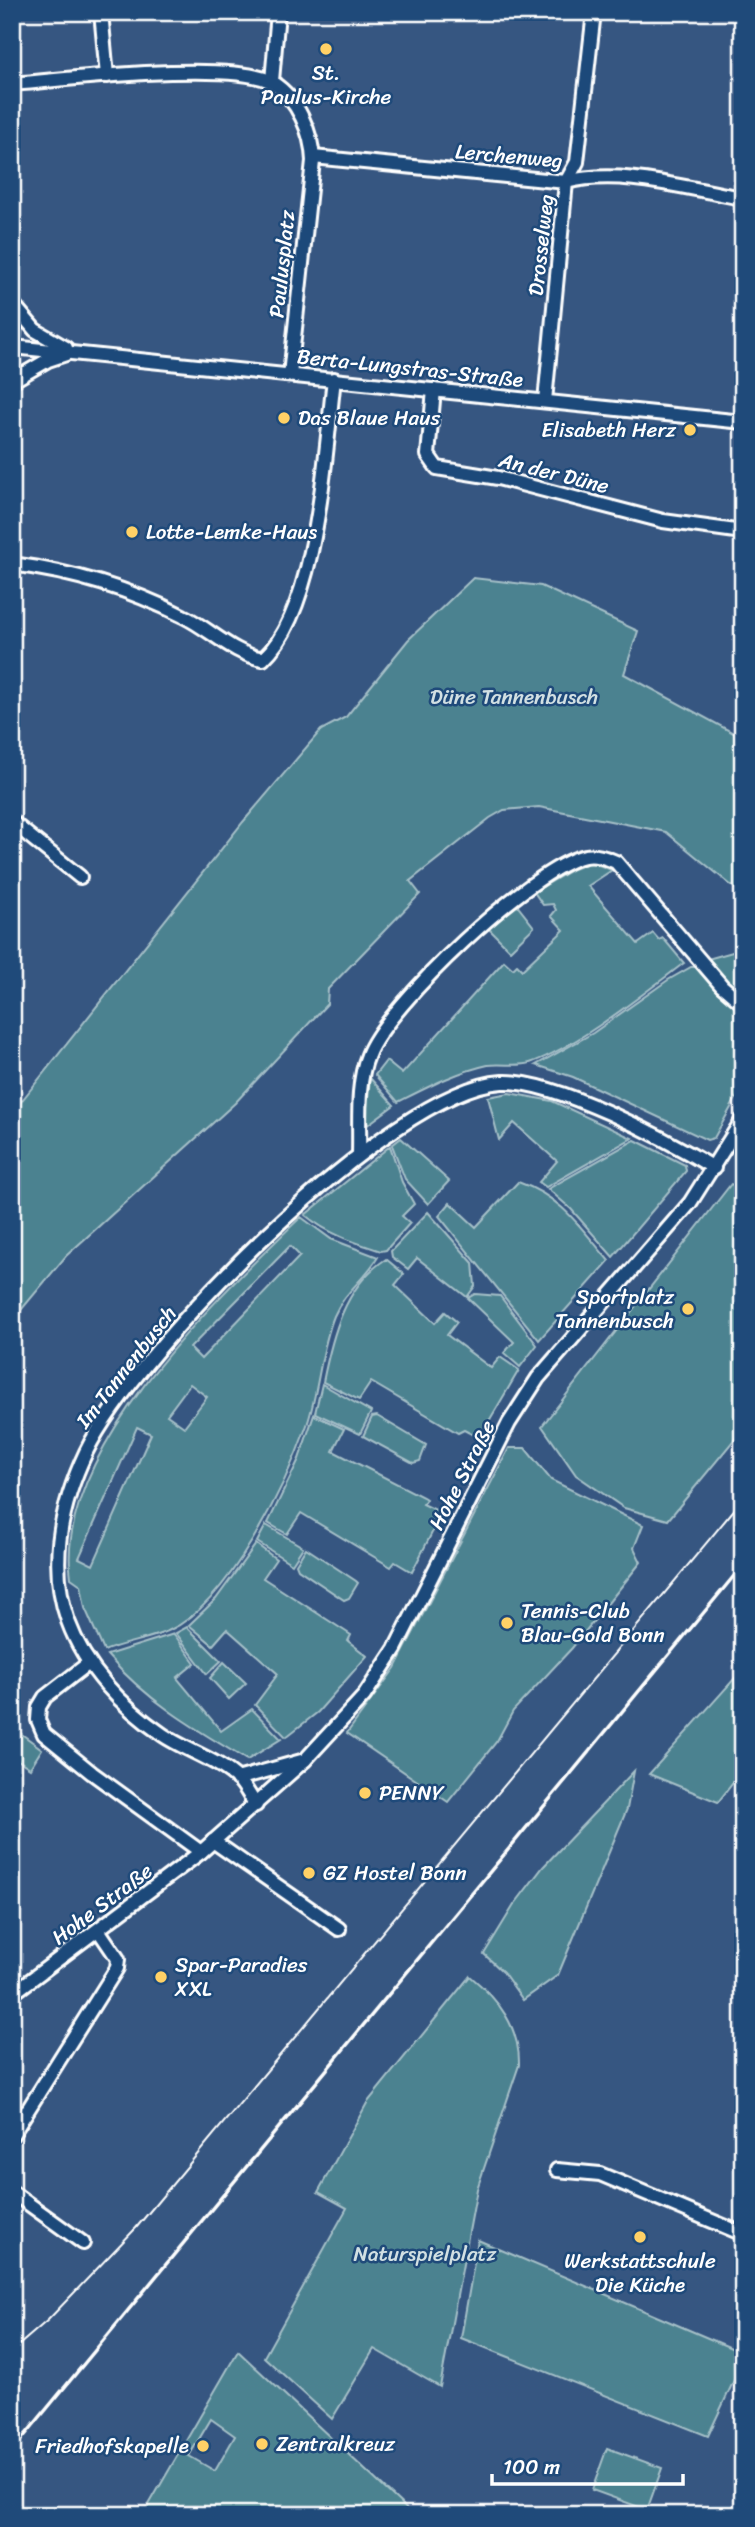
<svg xmlns="http://www.w3.org/2000/svg" width="755" height="2527" viewBox="0 0 755 2527" font-family="Sriracha,sans-serif">
	<style>
		.green { fill: #4c8290; stroke: #a6c0c8; stroke-width: 2; fill-rule: evenodd }
		.lines { fill: none; stroke-linecap: round; stroke-linejoin: round }
		.minor-casing { stroke: #fff; stroke-width: 18 }
		.minor { stroke: #1f4a7a; stroke-width: 12 }
		.tram { stroke: #fff; stroke-width: 2 }
		.rail { stroke: #fff; stroke-width: 3.5 }
		.poi-dot { fill: #ffd166; stroke: #1f4a7a; stroke-width: 2.5 }
		.labels { text-anchor: middle; dominant-baseline: central; stroke-width: 5; stroke-linejoin: round; paint-order: stroke }
		.poi-label { font-size: 21px; fill: #fff; stroke: #1f4a7a; text-anchor: start }
		.street-label { font-size: 21px; fill: #fff; stroke: #1f4a7a }
		.park-label { font-size: 21px; fill: #d2e0e3; stroke: #1f4a7a }
	</style>
	<rect width="100%" height="100%" fill="#365681"/>
	<filter id="ink" filterUnits="userSpaceOnUse"><feTurbulence type="fractalNoise" baseFrequency=".0143" numOctaves="2"/><feDisplacementMap in="SourceGraphic" scale="14" xChannelSelector="R" yChannelSelector="G"/><feConvolveMatrix kernelMatrix="1 2 1 2 8 2 1 2 1" color-interpolation-filters="sRGB"/></filter>
	<g filter="url(#ink)">
		<!-- green -->
		<g class="green">
			<polygon points="473,578 541,586 638,631 624,674 743,738 743,895 666,832 539,807 504,810 490,818 410,881 420,894 328,989 327,1004 235,1103 66,1256 12,1321 12,1113 243,822 321,730 346,717 408,640"/>
			<path d="M591,862L612,870L588,886L638,944L653,933L659,940L663,938L684,963C644,993 577,1047 530,1063C519,1067 501,1063 488,1065C456,1072 428,1087 398,1102L375,1075L386,1061L402,1074L504,961L513,969L517,965L522,970L564,930L551,916L556,910L553,904L543,905L534,892L573,869Z"/>
			<polygon points="516,904 534,927 510,950 488,928"/>
			<polygon points="743,949 743,999 704,960"/>
			<polygon points="691,967 697,967 717,992 743,1011 743,1086 714,1138 707,1140 573,1077 536,1065 593,1033 668,980"/>
			<polygon points="370,1078 394,1105 366,1126 364,1138"/>
			<polygon points="509,1093 552,1101 632,1138 546,1187 539,1182 557,1161 514,1123 499,1140 488,1097"/>
			<polygon points="401,1138 449,1181 428,1204 405,1179 392,1145"/>
			<polygon points="635,1140 685,1165 686,1171 613,1257 571,1209 548,1189"/>
			<path d="M390,1146L402,1182L414,1204L402,1216L410,1223L386,1250L381,1251C353,1242 328,1234 305,1215Z"/>
			<path d="M518,1182C562,1197 580,1227 609,1261L539,1340L439,1216L450,1203L476,1227Z"/>
			<polygon points="731,1184 743,1191 743,1429 668,1520 624,1508 576,1475 542,1426"/>
			<polygon points="428,1212 473,1263 475,1286 467,1297 417,1258 408,1269 392,1257 391,1251"/>
			<path d="M301,1217L331,1239L378,1257C366,1278 344,1292 334,1316C320,1351 319,1390 307,1425C286,1484 229,1603 170,1630C149,1640 125,1642 104,1651L85,1608L81,1585L71,1578C53,1452 217,1298 301,1217ZM290,1246L300,1256L201,1359L190,1348ZM190,1384L207,1397L184,1427L167,1415ZM137,1427L151,1434L93,1565L79,1558Z"/>
			<path d="M386,1259L404,1274L395,1285L435,1323L445,1312L457,1322L447,1335L491,1368L500,1357L519,1370L479,1438L464,1430L458,1433L371,1382L359,1400L323,1382C332,1337 344,1286 386,1259Z"/>
			<polygon points="475,1294 500,1296 537,1345 520,1367 504,1353 514,1342 468,1298"/>
			<polygon points="322,1384 371,1412 360,1434 315,1413"/>
			<polygon points="314,1415 344,1429 333,1451 423,1497 426,1499 423,1504 442,1513 412,1572 395,1562 391,1567 301,1513 287,1534 268,1523 299,1459"/>
			<polygon points="377,1416 426,1445 420,1461 413,1463 363,1436 372,1417"/>
			<polygon points="509,1448 525,1448 551,1480 643,1525 634,1548 641,1562 572,1648 513,1711 497,1741 448,1802 347,1733 395,1668"/>
			<polygon points="266,1525 303,1547 292,1564 257,1542"/>
			<polygon points="256,1544 276,1559 263,1578 351,1635 348,1641 367,1656 318,1712 286,1737 255,1705 278,1674 227,1629 213,1645 189,1625 216,1599"/>
			<polygon points="306,1548 356,1581 358,1583 349,1598 344,1600 298,1569 296,1564"/>
			<polygon points="187,1627 221,1661 207,1674 176,1633"/>
			<path d="M174,1634L195,1663L177,1678L221,1731L252,1709L281,1739L247,1760C195,1729 147,1701 107,1655Z"/>
			<polygon points="224,1662 246,1683 229,1699 210,1678"/>
			<polygon points="743,1669 743,1770 718,1802 649,1774"/>
			<polygon points="12,1727 42,1749 30,1768 12,1756"/>
			<polygon points="634,1771 627,1809 558,1975 523,2000 503,1972 484,1954 514,1905 543,1867"/>
			<path d="M470,1976C498,1999 520,2027 519,2065L477,2189L440,2387L374,2349L332,2419L264,2357L347,2208L318,2192L367,2103Z"/>
			<polygon points="478,2240 743,2353 743,2361 708,2436 461,2338"/>
			<path d="M238,2351L411,2513V2515H143ZM211,2419L235,2436L215,2471L189,2456Z"/>
			<polygon points="607,2448 662,2468 647,2510 592,2490"/>
		</g>
		<g class="lines">
			<defs>
				<g id="minor">
					<polyline points="101,12 107,76"/>
					<polyline points="272,81 278,12"/>
					<path d="M12,84C62,80 237,59 273,83C298,99 312,133 313,161L290,375"/>
					<path d="M313,157L566,182C622,168 687,189 743,198"/>
					<polyline points="12,289 15,323 12,349"/>
					<polyline points="14,305 35,330 66,348"/>
					<polyline points="13,347 743,422"/>
					<polyline points="12,381 48,360 66,354"/>
					<polyline points="434,390 428,455 437,468 498,478 663,521 743,532"/>
					<polyline points="545,401 566,182 577,162 594,12"/>
					<path d="M12,564C73,572 128,588 183,616C210,629 233,654 263,659C318,609 325,452 334,379"/>
					<polyline points="12,822 80,877"/>
					<path d="M359,1155C360,1123 356,1084 368,1055C387,1005 533,867 585,856C596,854 606,858 616,862L722,986L743,1004"/>
					<polyline points="89,1663 45,1697 39,1707 38,1720 44,1734 92,1773 201,1852"/>
					<polyline points="237,1779 305,1760"/>
					<path d="M256,1805C250,1797 245,1786 238,1779C218,1760 185,1750 163,1735C122,1707 85,1668 68,1621C48,1564 61,1505 86,1452C134,1352 389,1089 502,1082C554,1079 668,1140 714,1168"/>
					<polyline points="213,1841 339,1929"/>
					<polyline points="12,1994 201,1852 305,1760 364,1696 395,1649 509,1423 538,1378 690,1203 743,1119"/>
					<polyline points="12,2135 117,1968 118,1959 99,1931"/>
					<polyline points="557,2170 600,2174 743,2234"/>
					<polyline points="12,2192 83,2243"/>
				</g>
			</defs>
			<!-- minor casing -->
			<use href="#minor" class="minor-casing"/>
			<!-- minor -->
			<use href="#minor" class="minor"/>
			<!-- tram -->
			<polyline class="tram" points="12,2351 48,2320 136,2228 743,1499"/>
			<!-- rail -->
			<polyline class="rail" points="12,2451 743,1565"/>
		</g>
	</g>
	<!-- markers -->
	<g class="poi-dot">
		<circle cx="326" cy="49" r="7"/>
		<circle cx="284" cy="418" r="7"/>
		<circle cx="690" cy="430" r="7"/>
		<circle cx="132" cy="532" r="7"/>
		<circle cx="688" cy="1309" r="7"/>
		<circle cx="507" cy="1623" r="7"/>
		<circle cx="365" cy="1793" r="7"/>
		<circle cx="309" cy="1873" r="7"/>
		<circle cx="161" cy="1977" r="7"/>
		<circle cx="640" cy="2237" r="7"/>
		<circle cx="262" cy="2444" r="7"/>
		<circle cx="203" cy="2446" r="7"/>
	</g>
	<g class="labels">
		<!-- poi labels -->
		<g class="poi-label">
			<text x="326" y="73" text-anchor="middle">St.<tspan x="326" dy="24">Paulus-Kirche</tspan></text>
			<text x="298" y="418">Das Blaue Haus</text>
			<text x="676" y="430" text-anchor="end">Elisabeth Herz</text>
			<text x="146" y="532">Lotte-Lemke-Haus</text>
			<text x="674" y="1297" text-anchor="end">Sportplatz<tspan x="674" dy="24">Tannenbusch</tspan></text>
			<text x="521" y="1611">Tennis-Club<tspan x="521" dy="24">Blau-Gold Bonn</tspan></text>
			<text x="379" y="1793">PENNY</text>
			<text x="323" y="1873">GZ Hostel Bonn</text>
			<text x="175" y="1965">Spar-Paradies<tspan x="175" dy="24">XXL</tspan></text>
			<text x="640" y="2261" text-anchor="middle">Werkstattschule<tspan x="640" dy="24">Die Küche</tspan></text>
			<text x="276" y="2444">Zentralkreuz</text>
			<text x="189" y="2446" text-anchor="end">Friedhofskapelle</text>
		</g>
		<!-- street labels -->
		<g class="street-label">
			<text transform="translate(509 156) rotate(5)">Lerchenweg</text>
			<text transform="translate(541 245) rotate(-84)">Drosselweg</text>
			<text transform="translate(282 264) rotate(-84)">Paulusplatz</text>
			<text transform="translate(410 368) rotate(6)">Berta-Lungstras-Straße</text>
			<text transform="translate(554 473) rotate(14)">An der Düne</text>
			<text transform="translate(126 1367) rotate(-52)">Im Tannenbusch</text>
			<text transform="translate(462 1475) rotate(-63)">Hohe Straße</text>
			<text transform="translate(102 1904) rotate(-37)">Hohe Straße</text>
		</g>
		<!-- park labels -->
		<g class="park-label">
			<text x="514" y="697">Düne Tannenbusch</text>
			<text x="425" y="2254">Naturspielplatz</text>
		</g>
	</g>
	<!-- margin -->
	<rect width="755" height="2527" fill="none" stroke="#1f4a7a" stroke-width="42"/>
	<rect x="21" y="21" width="713" height="2485" fill="none" stroke="#fff" stroke-width="2.5" filter="url(#ink)"/>
	<!-- scale -->
	<path d="M492 2474v10h191v-10" fill="none" stroke="#ffffff" stroke-width="3.5"/>
	<text x="503" y="2474" font-size="21" fill="#ffffff" stroke="#1f4a7a" stroke-width="5" paint-order="stroke">100 m</text>
</svg>
